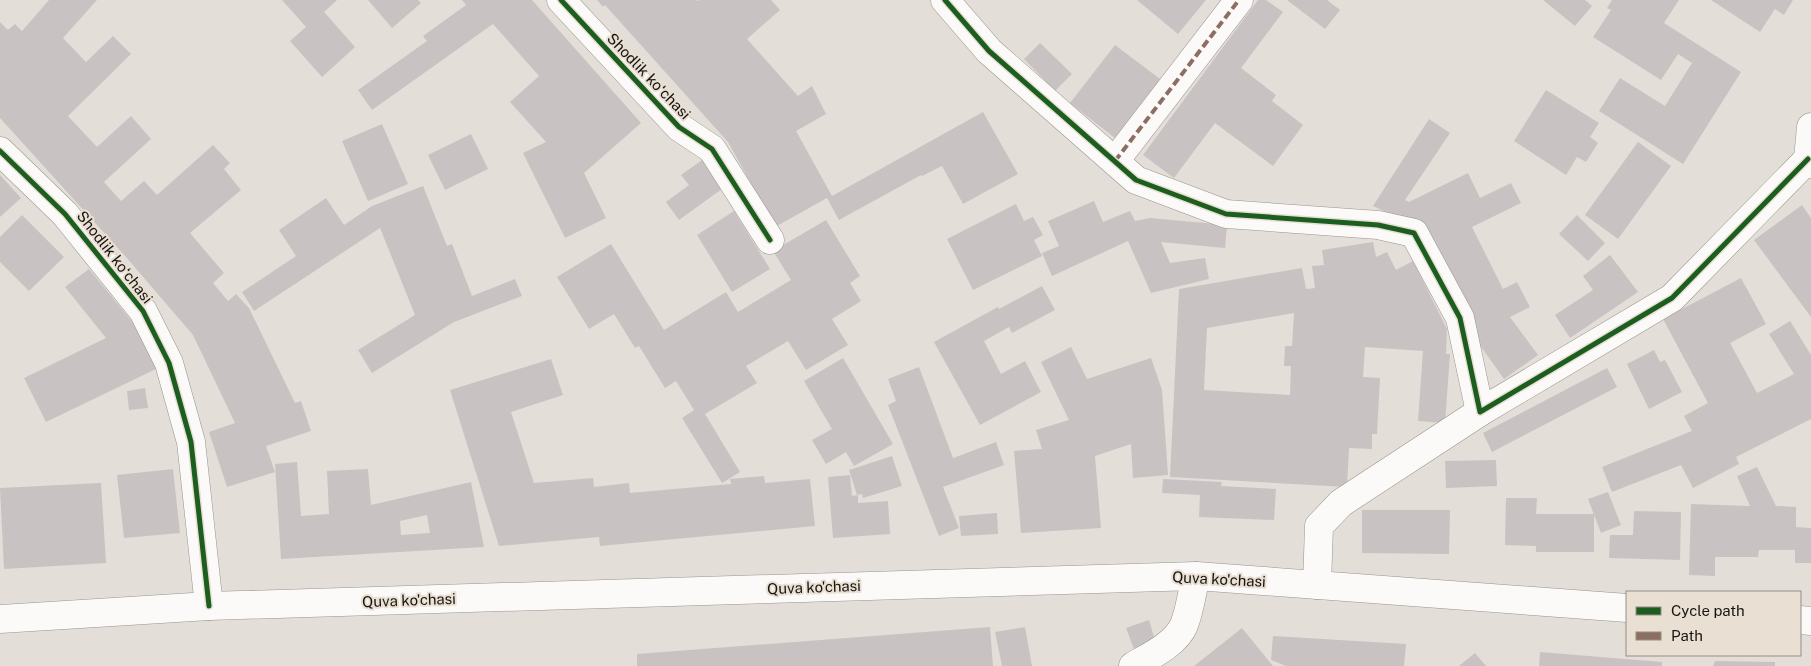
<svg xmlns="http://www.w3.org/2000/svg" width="1811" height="666" viewBox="0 0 1811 666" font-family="'Public Sans',sans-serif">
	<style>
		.building { fill: #c8c3c2; fill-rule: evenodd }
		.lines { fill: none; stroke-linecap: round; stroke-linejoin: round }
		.minor-casing { stroke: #98938e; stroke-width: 29 }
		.major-casing { stroke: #98938e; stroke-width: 29 }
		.minor { stroke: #fbfaf9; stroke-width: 28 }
		.major { stroke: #fbfaf9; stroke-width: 28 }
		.quiet { stroke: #8d6e63; stroke-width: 4; stroke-dasharray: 8 4; stroke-linecap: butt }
		.cycleway-casing { stroke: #e9dfd3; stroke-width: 8 }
		.cycleway { stroke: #1b5e20; stroke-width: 5 }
		.labels { text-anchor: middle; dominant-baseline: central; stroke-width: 4; stroke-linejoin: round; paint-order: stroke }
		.street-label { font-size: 15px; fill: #171410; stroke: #e9dfd3 }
	</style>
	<rect width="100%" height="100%" fill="#e4ded8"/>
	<!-- building -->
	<g class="building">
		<polygon points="49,0 97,0 63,38 86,62 113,36 131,54 68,116 97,147 131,116 151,139 104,182 121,201 144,181 157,195 213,145 230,163 224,169 241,190 190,233 224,273 213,283 228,301 236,294 249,308 295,403 301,401 311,431 266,446 275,472 227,487 209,432 235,423 193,335 126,257 0,118 0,22 8,30 15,24 22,31"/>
		<polygon points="282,0 337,0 324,12 355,47 322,77 290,41 306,27"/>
		<polygon points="368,0 418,0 421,3 392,28"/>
		<polygon points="462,0 532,0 641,123 584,173 606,218 565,238 523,153 546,142 510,102 539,76 493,24 372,110 358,90 427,41 423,36 466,5"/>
		<polygon points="597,0 696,0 698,1 699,0 771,0 780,10 747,39 798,96 812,86 826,114 796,131 832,196 983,112 1018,174 963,204 942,166 922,176 921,175 839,220 827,198 775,227 728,142 605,5 603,7"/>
		<polygon points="1137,0 1206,0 1178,34"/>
		<polygon points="1258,0 1266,0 1283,12 1241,68 1276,95 1272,101 1303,125 1273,166 1215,123 1174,178 1143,155"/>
		<polygon points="1287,0 1327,0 1340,10 1325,29"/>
		<polygon points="1543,0 1585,0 1592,6 1575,26"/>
		<polygon points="1612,0 1679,0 1664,23 1741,72 1683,164 1599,111 1620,78 1665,106 1692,63 1678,54 1661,80 1593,37 1611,10 1607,8"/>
		<polygon points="1711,0 1793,0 1784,15 1775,9 1760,32"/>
		<polygon points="1040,43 1072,74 1055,91 1024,59"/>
		<polygon points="1115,45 1160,79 1115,138 1070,103"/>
		<polygon points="1546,90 1599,123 1590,137 1598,143 1586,162 1577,157 1566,175 1514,141"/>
		<polygon points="1429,119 1450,133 1405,200 1409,202 1468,173 1480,198 1511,183 1521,203 1472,227 1503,289 1517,282 1530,307 1510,317 1538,355 1504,379 1477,341 1420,228 1373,206"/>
		<polygon points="382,124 408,184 368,201 342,141"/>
		<polygon points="471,134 488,169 445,190 428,155"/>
		<polygon points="1638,142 1671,166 1618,239 1585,215"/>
		<polygon points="705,158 726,186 679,220 666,202 689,185 681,175"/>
		<polygon points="0,175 21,198 0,217"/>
		<polygon points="423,186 447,246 452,244 472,296 515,279 522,296 454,322 372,373 358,350 415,315 380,228 254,311 242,292 296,256 279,230 326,198 344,225 372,206"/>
		<polygon points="1094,201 1103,222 1130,211 1135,221 1150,218 1227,225 1225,248 1161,242 1170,263 1205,258 1209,279 1151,293 1128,241 1052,276 1042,253 1059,246 1048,221"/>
		<polygon points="1016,204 1024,221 1033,217 1043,235 1034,240 1042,256 973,290 947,239"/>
		<polygon points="1802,205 1811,218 1811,317 1754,240"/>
		<polygon points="734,211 770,269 732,292 697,235"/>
		<polygon points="22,215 64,257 29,291 0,262 0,237"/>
		<polygon points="1577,215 1605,243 1588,261 1559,234"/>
		<polygon points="826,220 860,276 850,283 861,301 832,319 848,345 806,370 788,341 746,366 757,383 705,414 740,472 722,483 682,418 694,410 676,381 665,388 639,346 635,348 614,314 589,329 557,277 611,244 664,330 726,292 738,312 791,280 773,251"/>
		<path d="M1373,242L1376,257L1387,252L1396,270L1413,261L1447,329L1446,354H1450L1445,423L1418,421L1423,351L1365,347L1363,377L1380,378L1377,434H1372V449L1349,448L1347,487L1170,477L1179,289L1302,268L1306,289L1315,288L1312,266L1324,265L1322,250ZM1294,313L1292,346H1285L1284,366H1291L1290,395L1204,390L1207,328Z"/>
		<polygon points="1610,255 1638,292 1570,338 1555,315 1593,290 1583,276"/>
		<polygon points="89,269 139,330 156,369 46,422 24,378 106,338 65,287"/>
		<polygon points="1741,278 1766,324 1730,343 1757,393 1794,374 1769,334 1790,321 1811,355 1811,419 1736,457 1739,464 1693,488 1681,465 1612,492 1602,467 1692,431 1684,416 1708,403 1663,319"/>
		<polygon points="1042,286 1055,310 1012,333 1009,327 984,341 1001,374 1025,361 1041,392 980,425 934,342 998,307 999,309"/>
		<polygon points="1071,347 1087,379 1151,358 1162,390 1168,475 1133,478 1131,444 1095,456 1101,528 1021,533 1014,451 1042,449 1036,430 1069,420 1041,362"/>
		<polygon points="1654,350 1660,362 1665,360 1682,392 1649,409 1627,364"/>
		<polygon points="843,358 893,444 854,466 846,452 826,464 812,440 832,429 804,381"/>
		<polygon points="551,359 563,395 511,412 534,483 593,478 594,487 629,483 630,493 731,484 730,479 764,476 765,483 810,479 815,526 600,546 599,537 499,546 450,390"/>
		<polygon points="919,367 953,458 996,442 1004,465 943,487 959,528 939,536 888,405 896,401 888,379"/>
		<polygon points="1607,368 1617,387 1492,452 1483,433"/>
		<polygon points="145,388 148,408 129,410 127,391"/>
		<polygon points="892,456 902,486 863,498 862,494 857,495 849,470"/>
		<polygon points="1496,460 1497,486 1446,488 1445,461"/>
		<path d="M297,462L301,516L329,514L327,471L368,469L371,505L471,482L484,547L281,559L275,464ZM427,515L430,533L401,535L400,521Z"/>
		<polygon points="1757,467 1776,506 1796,507 1796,527 1811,528 1811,563 1795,563 1795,550 1759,550 1758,557 1715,557 1715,576 1689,575 1691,504 1750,506 1737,476"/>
		<polygon points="173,469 180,533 124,538 117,475"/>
		<polygon points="850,475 852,496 858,495 858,503 888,501 890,534 833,538 828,477"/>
		<polygon points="1163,479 1222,482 1221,486 1276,489 1274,520 1199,517 1200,495 1162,493"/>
		<polygon points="101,483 106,563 4,569 0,488"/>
		<polygon points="1608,492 1621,525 1601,533 1588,499"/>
		<polygon points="1506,498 1537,498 1536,514 1594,514 1594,552 1536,552 1536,546 1505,545"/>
		<polygon points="1362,510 1450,510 1449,554 1362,553"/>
		<polygon points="1634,511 1681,512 1680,560 1609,558 1610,535 1633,535"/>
		<polygon points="997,513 998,534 961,536 959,516"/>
		<polygon points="1149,620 1154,637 1135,652 1126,628"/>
		<polygon points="990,627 993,666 637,666 637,654"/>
		<polygon points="1025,627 1032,666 1002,666 995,632"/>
		<polygon points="1242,628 1273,666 1194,666"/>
		<polygon points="1273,636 1406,644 1404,666 1286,666 1271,660"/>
		<polygon points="1540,652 1662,662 1662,666 1539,666"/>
		<polygon points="1475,653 1486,666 1459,666"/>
		<polygon points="1715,661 1775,662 1775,666 1713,666"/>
	</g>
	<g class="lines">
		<defs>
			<g id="minor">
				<polyline points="561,0 679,127 712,149 770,240"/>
				<polyline points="945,0 989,51 1136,180 1226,214 1378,225 1414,233 1460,318 1480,412 1672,298 1808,159"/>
				<polyline points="1811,127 1808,159 1811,164"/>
				<polyline points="0,151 65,214 143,311 169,363 191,442 209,606"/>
				<polyline points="1115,161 1239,0"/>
				<polyline points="1317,585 1319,526 1341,503 1480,412"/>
				<path d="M1133,666C1150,656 1176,644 1184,625C1190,610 1192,592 1196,576"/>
			</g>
			<g id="major">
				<polyline points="0,619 209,606 1196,576 1627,608"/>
				<polyline points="1800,620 1811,621"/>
			</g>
		</defs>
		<!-- minor casing -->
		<use href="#minor" class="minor-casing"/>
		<!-- major casing -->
		<use href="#major" class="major-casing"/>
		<!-- minor -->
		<use href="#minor" class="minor"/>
		<!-- major -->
		<use href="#major" class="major"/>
		<!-- quiet -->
		<polyline class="quiet" points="1115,161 1239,0"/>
		<defs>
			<g id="cycleway">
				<polyline points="561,0 679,127 712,149 770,240"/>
				<polyline points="945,0 989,51 1136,180 1226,214 1378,225 1414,233 1460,318 1480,412 1672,298 1808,159"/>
				<polyline points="0,151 65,214 143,311 169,363 191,442 209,606"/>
			</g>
		</defs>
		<!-- cycleway casing -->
		<use href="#cycleway" class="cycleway-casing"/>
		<!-- cycleway -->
		<use href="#cycleway" class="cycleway"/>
	</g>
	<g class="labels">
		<!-- street labels -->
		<g class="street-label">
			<text transform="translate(649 76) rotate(46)">Shodlik koʻchasi</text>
			<text transform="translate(115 257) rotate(52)">Shodlik koʻchasi</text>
			<text transform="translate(1219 579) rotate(3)">Quva ko'chasi</text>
			<text transform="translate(814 587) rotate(-2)">Quva ko'chasi</text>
			<text transform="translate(409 600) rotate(-2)">Quva ko'chasi</text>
		</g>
	</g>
	<!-- legend -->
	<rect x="1626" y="591" width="175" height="65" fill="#e9dfd3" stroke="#958e85"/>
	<rect x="1636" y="607" width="25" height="8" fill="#1b5e20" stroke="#958e85"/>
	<text x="1671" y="616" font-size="15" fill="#171410">Cycle path</text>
	<rect x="1636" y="632" width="25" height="8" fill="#8d6e63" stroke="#958e85"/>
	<text x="1671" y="641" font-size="15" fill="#171410">Path</text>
</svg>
